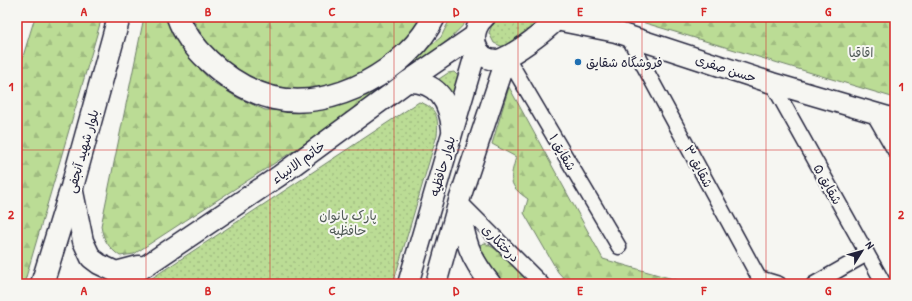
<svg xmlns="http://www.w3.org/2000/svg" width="912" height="301" viewBox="0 0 912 301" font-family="'Patrick Hand','Playpen Sans Arabic',sans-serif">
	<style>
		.green { fill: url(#green-dots); stroke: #6e7f68 }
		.forest { fill: url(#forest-firs); stroke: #6e7f68 }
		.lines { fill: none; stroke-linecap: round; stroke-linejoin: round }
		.street-casing { stroke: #22223b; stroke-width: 17 }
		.secondary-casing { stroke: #22223b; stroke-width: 23 }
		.primary-casing { stroke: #22223b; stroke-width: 25 }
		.street { stroke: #f6f6f2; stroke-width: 14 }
		.secondary { stroke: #f6f6f2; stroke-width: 20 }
		.primary { stroke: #f6f6f2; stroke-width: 22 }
		.grid { fill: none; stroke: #d62828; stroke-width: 1; stroke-opacity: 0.55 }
		.poi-dot { fill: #1f6fb2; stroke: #f6f6f2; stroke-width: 1.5 }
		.labels { text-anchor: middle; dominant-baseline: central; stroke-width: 4; stroke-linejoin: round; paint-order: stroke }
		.park-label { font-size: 13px; fill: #505a56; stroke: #f6f6f2 }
		.poi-label { font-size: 13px; fill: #22223b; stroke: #f6f6f2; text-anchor: start }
		.street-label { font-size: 13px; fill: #22223b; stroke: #f6f6f2 }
		.neatline { fill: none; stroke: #d62828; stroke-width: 1.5 }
		.grid-label { font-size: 13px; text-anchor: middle; font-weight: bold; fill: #d62828 }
	</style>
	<defs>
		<pattern id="green-dots" width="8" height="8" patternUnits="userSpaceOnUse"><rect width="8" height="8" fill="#bbdc95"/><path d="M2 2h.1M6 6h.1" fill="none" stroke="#a0bc81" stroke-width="1.8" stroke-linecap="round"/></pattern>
		<pattern id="forest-firs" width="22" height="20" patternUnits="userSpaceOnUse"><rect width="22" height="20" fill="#bbdc95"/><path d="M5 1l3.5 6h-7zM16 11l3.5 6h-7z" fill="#a0bc81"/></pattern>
	</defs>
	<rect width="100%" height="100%" fill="#f6f6f2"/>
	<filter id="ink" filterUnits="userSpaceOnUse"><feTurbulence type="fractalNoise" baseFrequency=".025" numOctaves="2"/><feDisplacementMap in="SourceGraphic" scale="8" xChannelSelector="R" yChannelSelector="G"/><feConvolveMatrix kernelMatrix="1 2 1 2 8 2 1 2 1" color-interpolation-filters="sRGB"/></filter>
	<g filter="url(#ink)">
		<!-- green -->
		<g class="green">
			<polygon points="500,17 544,17 543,19 508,46 503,47 494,43 489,33 493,22"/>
			<polygon points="454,72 458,76 454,100 436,81 448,73"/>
			<path d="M419,102C437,107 439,119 437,135L393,284H143Z"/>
		</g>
		<!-- forest -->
		<g class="forest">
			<polygon points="35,17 102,17 24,284 17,284 17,76"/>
			<path d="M144,17H167L171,31L187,55L211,81L238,98L265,110L290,111L339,105L366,95L399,73L441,37L451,17H471C434,58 386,89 340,120C272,166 202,209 134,254L120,256C109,248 103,240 101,226Z"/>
			<path d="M192,17H422C413,30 404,45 392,55C384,61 374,66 366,71C360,74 354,80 348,82C285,103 220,77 192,17Z"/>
			<polygon points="625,17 895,17 895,98"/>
			<path d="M509,87L603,259L690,284H569L558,272L524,213L528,199C507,185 510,179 516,157L492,144Z"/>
			<polygon points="485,243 501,252 534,284 499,284 477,246"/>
		</g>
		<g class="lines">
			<defs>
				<g id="street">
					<polyline points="628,37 759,278 779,284"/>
					<polyline points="507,57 619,247"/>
					<polyline points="772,83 884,284"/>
					<polyline points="873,113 895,151"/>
					<polyline points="459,201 542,284"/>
					<polyline points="814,284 867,254"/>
				</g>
				<g id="secondary">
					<path d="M485,17C469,29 472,59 496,60C507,61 552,27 558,17"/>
					<polyline points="556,20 616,32 772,83 895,119"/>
					<path d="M407,82C438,81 449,102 452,129"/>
					<polyline points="72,187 83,241 91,258 99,264 116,272 139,266"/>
					<path d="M460,208C465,241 469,257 491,284"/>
					<polyline points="119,284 279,176 407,82 474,36"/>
					<polyline points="408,284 477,48"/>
					<polyline points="436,284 459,201 507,57"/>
				</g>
				<g id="primary">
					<path d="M178,17C184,34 196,49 209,61C228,79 249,92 274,98C332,112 409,69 434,17"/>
					<polyline points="42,284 72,187 119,17"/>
				</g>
			</defs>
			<!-- street casing -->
			<use href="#street" class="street-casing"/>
			<!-- secondary casing -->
			<use href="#secondary" class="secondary-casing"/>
			<!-- primary casing -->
			<use href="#primary" class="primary-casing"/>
			<!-- street -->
			<use href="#street" class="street"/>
			<!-- secondary -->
			<use href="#secondary" class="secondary"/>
			<!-- primary -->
			<use href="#primary" class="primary"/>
		</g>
	</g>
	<!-- grid -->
	<path class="grid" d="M146,17V284M270,17V284M394,17V284M518,17V284M642,17V284M766,17V284M17,150H895"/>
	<!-- markers -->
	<circle class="poi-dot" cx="578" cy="62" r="4"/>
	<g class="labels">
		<!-- park labels -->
		<g class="park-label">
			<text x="861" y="52">اقاقیا</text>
			<text x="348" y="215">پارک بانوان<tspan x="348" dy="15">حافظیه</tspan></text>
		</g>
		<!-- poi labels -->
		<g class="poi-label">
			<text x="586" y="62">فروشگاه شقایق</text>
		</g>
		<!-- street labels -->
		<g class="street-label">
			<text transform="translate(726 68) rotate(18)">حسن صفری</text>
			<text transform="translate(82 151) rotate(-74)">بلوار شهید آنجفی</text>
			<text transform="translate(563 152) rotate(60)">شقایق ۱</text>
			<text transform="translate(298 162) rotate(-36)">خاتم الانبیاء</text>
			<text transform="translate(442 166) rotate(-74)">بلوار حافظیه</text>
			<text transform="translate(699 166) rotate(62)">شقایق ۳</text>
			<text transform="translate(828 184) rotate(61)">شقایق ۵</text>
			<text transform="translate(501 243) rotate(45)">درختکاری</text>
		</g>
	</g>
	<!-- margin -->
	<rect width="912" height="301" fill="none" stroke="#f6f6f2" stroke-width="44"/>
	<!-- north arrow -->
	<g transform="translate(862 251) rotate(53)" stroke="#f6f6f2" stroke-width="3" paint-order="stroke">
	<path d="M0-3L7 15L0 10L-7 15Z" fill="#22223b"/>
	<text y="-6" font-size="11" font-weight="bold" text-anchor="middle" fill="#22223b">N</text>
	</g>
	<rect x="22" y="22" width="868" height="257" class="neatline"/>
	<g class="grid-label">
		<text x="84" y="16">A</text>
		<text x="208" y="16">B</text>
		<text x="332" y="16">C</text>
		<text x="456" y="16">D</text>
		<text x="580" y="16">E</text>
		<text x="704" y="16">F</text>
		<text x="828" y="16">G</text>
		<text x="11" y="91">1</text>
		<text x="901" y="91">1</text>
		<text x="11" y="219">2</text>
		<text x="901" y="219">2</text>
		<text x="84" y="295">A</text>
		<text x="208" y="295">B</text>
		<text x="332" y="295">C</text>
		<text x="456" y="295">D</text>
		<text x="580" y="295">E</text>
		<text x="704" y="295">F</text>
		<text x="828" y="295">G</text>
	</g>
</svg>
